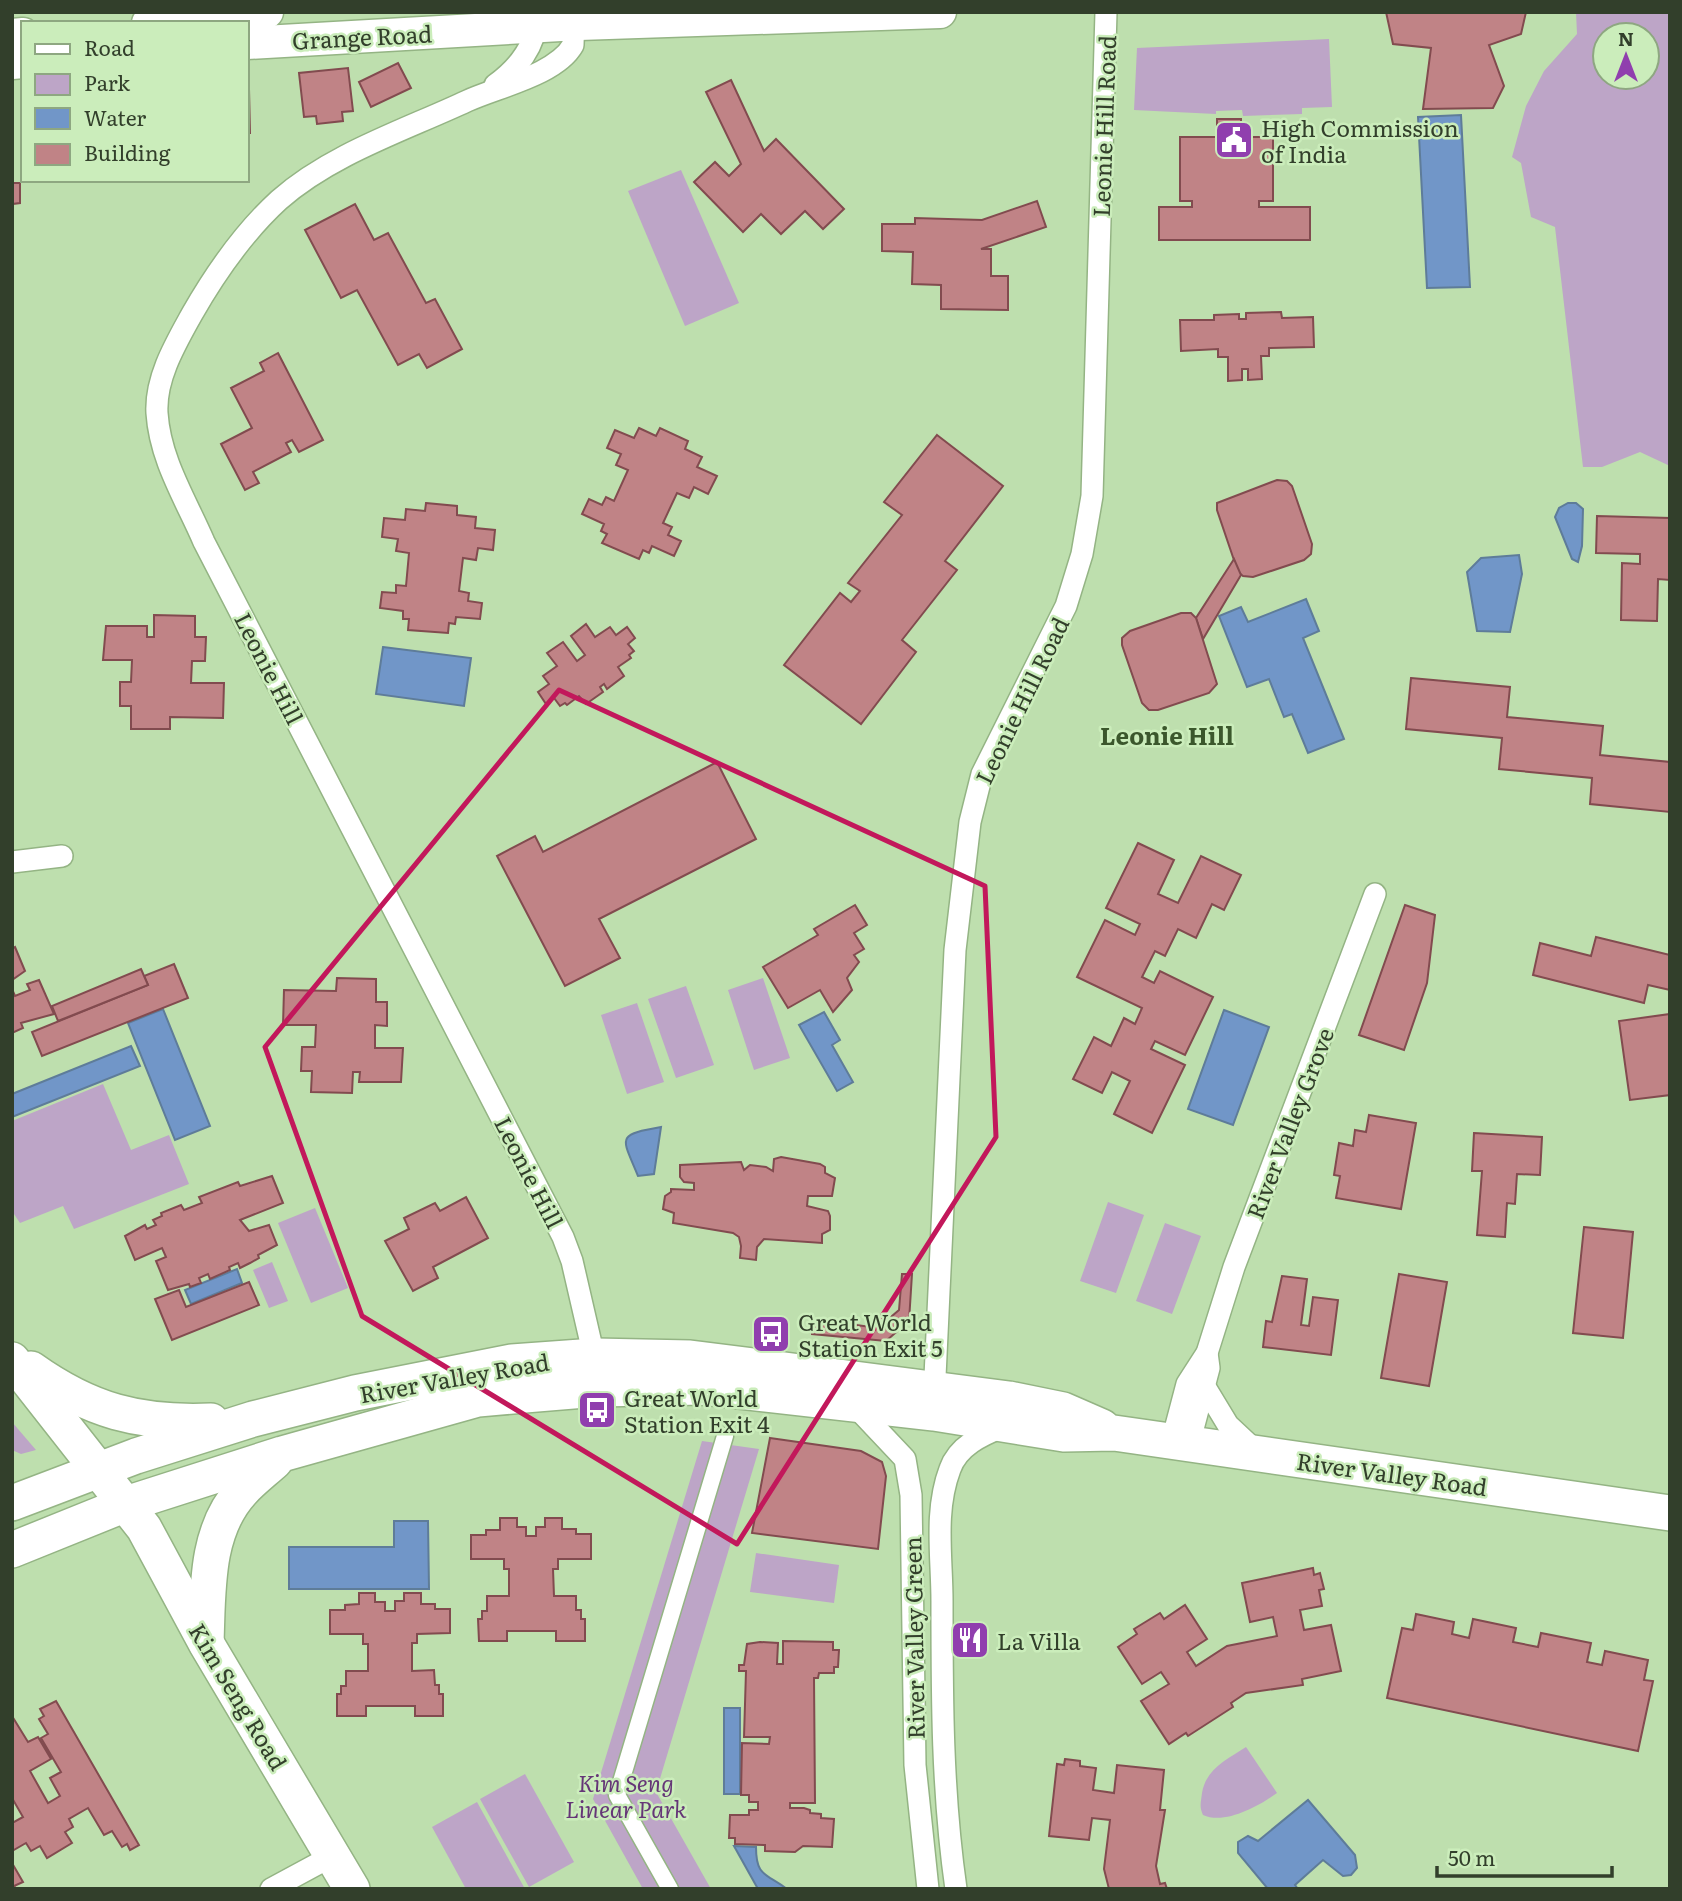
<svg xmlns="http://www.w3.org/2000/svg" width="1682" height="1901" viewBox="0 0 1682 1901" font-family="Literata,serif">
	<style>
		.green { fill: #bda5c7; fill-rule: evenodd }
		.water { fill: #7196c8; stroke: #5e7c99; stroke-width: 2 }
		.building { fill: #c08386; stroke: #824b4f; stroke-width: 2 }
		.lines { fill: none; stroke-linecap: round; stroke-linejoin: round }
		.pedestrian-casing { stroke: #94b484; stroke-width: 19 }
		.minor-casing { stroke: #94b484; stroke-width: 24 }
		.secondary-casing { stroke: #94b484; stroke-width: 35 }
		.primary-casing { stroke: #94b484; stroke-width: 38 }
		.pedestrian { stroke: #fff; stroke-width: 16 }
		.minor { stroke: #fff; stroke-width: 21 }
		.secondary { stroke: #fff; stroke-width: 32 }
		.primary { stroke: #fff; stroke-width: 35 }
		.marked { fill: none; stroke: #c2185b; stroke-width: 5; stroke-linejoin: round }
		.labels { text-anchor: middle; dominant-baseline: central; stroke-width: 5; stroke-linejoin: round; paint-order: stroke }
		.street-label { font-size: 23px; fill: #323f2b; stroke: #cbedbb }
		.poi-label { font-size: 23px; fill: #323f2b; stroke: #cbedbb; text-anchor: start }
		.park-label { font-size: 23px; font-style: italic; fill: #653677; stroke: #cbedbb }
		.neighbourhood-label { font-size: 24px; font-weight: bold; fill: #3b572c; stroke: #cbedbb }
	</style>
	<rect width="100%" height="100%" fill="#bedfae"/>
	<!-- green -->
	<g class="green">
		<path d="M1576,12H1670V466L1640,452L1602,467H1583L1555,227L1531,217L1521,163L1512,157L1526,106L1544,71L1577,34ZM1605,35H1647V77H1605Z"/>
		<polygon points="1329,39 1332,107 1302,108 1302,114 1243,116 1242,110 1216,111 1216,114 1134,110 1137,48"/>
		<polygon points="681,170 739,303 685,326 628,191"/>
		<polygon points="763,978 790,1058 754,1070 728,990"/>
		<polygon points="686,986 714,1065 676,1078 648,999"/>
		<polygon points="637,1003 664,1082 627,1094 601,1015"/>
		<polygon points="103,1084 131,1150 169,1135 189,1184 74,1229 63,1206 20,1223 12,1211 12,1121"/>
		<polygon points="1108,1202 1144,1215 1116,1293 1080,1281"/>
		<polygon points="315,1208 348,1288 311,1303 278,1223"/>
		<polygon points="1165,1223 1201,1236 1172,1314 1136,1301"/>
		<polygon points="272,1262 288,1301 269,1308 253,1270"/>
		<polygon points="12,1422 36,1450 21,1454 12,1450"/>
		<polygon points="702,1441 759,1449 656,1792 711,1889 643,1889 593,1799"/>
		<polygon points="756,1553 839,1565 834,1603 750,1592"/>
		<path d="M1246,1747L1277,1793C1259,1806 1225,1825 1203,1815C1199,1807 1201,1802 1202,1793C1206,1769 1226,1760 1246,1747Z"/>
		<polygon points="525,1774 574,1862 529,1887 480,1799"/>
		<polygon points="477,1802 525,1889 466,1889 432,1827"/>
	</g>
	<!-- water -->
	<g class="water">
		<polygon points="1461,115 1470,287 1427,288 1418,117"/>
		<polygon points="1568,503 1576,503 1583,509 1582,546 1578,562 1572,559 1555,517 1559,508"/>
		<polygon points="1519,555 1522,574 1510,632 1477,631 1467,572 1481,558"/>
		<polygon points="1306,599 1319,631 1303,638 1344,739 1308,753 1292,714 1284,717 1269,679 1247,687 1219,616 1241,607 1248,622"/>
		<polygon points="383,647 471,658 464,706 376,694"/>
		<polygon points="163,1009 210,1126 175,1140 128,1023"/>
		<polygon points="1224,1010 1269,1027 1233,1125 1188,1109"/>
		<polygon points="824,1012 840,1040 832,1045 853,1082 837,1091 799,1025"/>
		<polygon points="131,1046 140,1066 12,1117 12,1094"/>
		<path d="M661,1127L654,1174L638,1176C622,1137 615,1135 661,1127Z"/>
		<polygon points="237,1269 242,1283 191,1304 185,1290"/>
		<polygon points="394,1521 428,1521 429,1589 289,1589 289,1547 394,1547"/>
		<rect x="724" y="1708" width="16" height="86"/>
		<polygon points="1308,1800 1355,1855 1357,1868 1351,1875 1343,1876 1323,1860 1295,1885 1298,1889 1268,1889 1238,1853 1238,1842 1248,1836 1258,1841"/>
		<path d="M734,1846L756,1847C756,1877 766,1873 787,1889H758Z"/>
	</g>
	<!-- building -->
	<g class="building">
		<polygon points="1386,12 1526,12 1521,34 1489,45 1504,86 1493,108 1423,109 1431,48 1393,44"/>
		<polygon points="398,63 411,88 371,107 359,82"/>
		<polygon points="348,68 353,111 342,112 343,121 317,124 316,116 304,117 299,73"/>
		<polygon points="731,80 764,151 776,139 844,209 823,229 805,211 781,234 761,214 743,232 694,182 715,162 729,176 741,164 706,92"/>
		<polygon points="247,89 249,89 250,133 247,133"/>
		<polygon points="1217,119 1241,119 1241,137 1273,137 1273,201 1259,201 1259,207 1310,207 1310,240 1159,240 1159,207 1192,207 1192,201 1180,201 1180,137 1217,137"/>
		<polygon points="12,183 20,183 20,203 12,204"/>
		<polygon points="1037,201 1046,227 981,249 991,249 991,276 1008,276 1008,310 941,309 941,285 912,284 913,252 882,251 882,224 915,224 915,218 982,220"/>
		<polygon points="355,204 374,240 388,233 426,303 435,299 462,349 427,368 419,354 398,365 357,290 341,298 305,230"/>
		<polygon points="1281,312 1282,318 1313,317 1314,347 1269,348 1269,356 1261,356 1262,379 1248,380 1248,369 1242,369 1242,380 1228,381 1228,357 1218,357 1218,349 1181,351 1180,320 1214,320 1214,315 1239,314 1239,319 1246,319 1246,313"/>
		<polygon points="278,353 323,440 299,452 292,440 286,443 291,452 253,472 259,483 245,490 221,444 252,428 231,388 264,371 260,363"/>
		<polygon points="639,428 656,436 660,428 688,441 685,449 702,457 697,467 717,476 708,494 694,487 689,498 677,493 663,523 672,527 668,535 681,541 674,556 652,546 649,553 643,550 639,559 602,543 607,534 601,531 604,524 582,514 589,499 602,505 606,497 614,501 628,470 616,465 621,454 607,448 615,430 634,438"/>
		<polygon points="937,435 1003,486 945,561 957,570 902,640 916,652 861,724 784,665 840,593 851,602 860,591 848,583 902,515 884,502"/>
		<polygon points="1277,480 1287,481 1292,486 1312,544 1311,554 1304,560 1253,577 1243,576 1238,572 1217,510 1217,503"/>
		<polygon points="426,503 457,506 457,515 476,517 475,528 495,530 493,550 478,548 476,560 463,558 459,591 469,593 468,601 482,603 480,619 456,617 455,624 449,623 448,633 408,630 409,619 403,619 403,611 380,608 382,592 396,593 396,585 406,586 409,553 396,551 398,539 382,537 384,518 405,520 406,509 425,511"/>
		<polygon points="1597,516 1670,518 1670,580 1658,579 1657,621 1621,620 1622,563 1640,564 1640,554 1596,553"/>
		<polygon points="1234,559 1241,575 1203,639 1196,618"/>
		<polygon points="1181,613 1191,613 1196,618 1217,684 1209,693 1158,710 1149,710 1142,703 1122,645 1122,638 1130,631"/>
		<polygon points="154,615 195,616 195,637 206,637 205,661 192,661 191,683 224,683 223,718 170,717 170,729 131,729 131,706 120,706 120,682 131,682 132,660 103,660 106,626 147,626 147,637 154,637"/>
		<polygon points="586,624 595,637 610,627 616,635 627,627 635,638 628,644 634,651 629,655 631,658 618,667 624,676 607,689 604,684 600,687 603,692 586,704 579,696 567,705 565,703 560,706 554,698 546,704 538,692 549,684 543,676 557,666 547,653 563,642 577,661 585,655 571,636"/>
		<polygon points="1411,678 1510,687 1507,717 1603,726 1600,755 1670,762 1670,812 1590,804 1592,778 1499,769 1502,738 1406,729"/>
		<polygon points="717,762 756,839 599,919 620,958 565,986 497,856 535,836 543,852"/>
		<polygon points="1138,843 1174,860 1158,894 1178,903 1201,856 1241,875 1224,910 1212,904 1196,938 1178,929 1165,956 1155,951 1142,977 1154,983 1160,971 1213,997 1185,1055 1155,1041 1151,1049 1185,1065 1152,1133 1114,1114 1130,1081 1112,1072 1102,1093 1073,1079 1094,1037 1111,1046 1124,1018 1135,1024 1142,1008 1077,977 1105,920 1135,935 1140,924 1106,908"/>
		<polygon points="855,905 867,925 854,933 864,949 854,955 859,962 847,978 852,990 833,1012 820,990 788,1008 763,967 818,935 814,929"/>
		<polygon points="1405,905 1435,915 1427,983 1404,1050 1359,1035"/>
		<polygon points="1596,937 1670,955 1670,990 1648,985 1644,1003 1533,975 1540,943 1591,956"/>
		<polygon points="15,947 25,971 12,980 12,949"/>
		<polygon points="174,964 188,998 42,1056 32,1032 148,985 144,976"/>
		<polygon points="141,969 148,985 58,1021 52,1006"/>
		<polygon points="337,978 376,979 376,1002 387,1002 387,1026 375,1025 375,1048 403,1048 401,1082 359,1082 360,1072 353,1072 352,1093 311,1092 312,1071 301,1071 302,1047 315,1047 316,1025 283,1025 284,990 336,991"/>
		<polygon points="39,980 54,1014 21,1023 23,1028 12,1033 12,989 15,996 30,990 27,984"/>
		<polygon points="1670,1014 1670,1095 1630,1100 1619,1021"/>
		<polygon points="1369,1115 1416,1123 1401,1209 1336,1198 1340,1176 1334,1175 1339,1143 1353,1146 1355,1130 1366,1132"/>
		<polygon points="1474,1133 1542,1137 1540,1175 1517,1174 1515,1204 1507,1203 1505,1237 1477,1235 1482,1171 1472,1171"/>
		<polygon points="781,1157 820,1164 825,1167 825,1173 835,1178 832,1196 808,1196 807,1206 828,1211 830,1216 830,1230 822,1234 822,1243 764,1239 757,1247 756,1260 740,1258 741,1246 739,1237 733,1233 673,1223 674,1213 663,1209 665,1196 671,1192 671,1189 694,1190 694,1183 684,1182 680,1177 680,1165 741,1162 744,1170 750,1165 766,1167 773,1171 774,1159"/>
		<polygon points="272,1176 283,1203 240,1220 249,1231 269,1225 277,1245 258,1255 259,1258 250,1263 240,1268 238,1263 229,1267 230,1270 210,1279 208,1274 199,1278 201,1283 190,1287 189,1284 168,1290 156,1261 166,1257 162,1248 135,1260 125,1236 145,1225 147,1229 156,1225 153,1220 162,1216 161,1213 181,1205 184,1210 202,1203 199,1197 238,1182 240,1186"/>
		<polygon points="466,1197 488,1238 433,1267 438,1278 413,1291 385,1241 409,1229 404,1218 435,1203 440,1211"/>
		<polygon points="1584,1227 1633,1232 1623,1338 1573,1333"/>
		<polygon points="902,1274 912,1274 909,1321 886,1341 812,1334 812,1319 878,1328 899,1310"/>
		<polygon points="1399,1274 1447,1282 1429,1386 1381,1378"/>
		<polygon points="1282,1276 1307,1279 1301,1325 1309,1326 1313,1297 1338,1300 1331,1355 1263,1347 1266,1321 1272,1322"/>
		<polygon points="249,1282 259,1305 172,1340 155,1299 179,1290 186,1307"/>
		<polygon points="770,1438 861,1451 882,1462 886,1476 878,1549 752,1533"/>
		<polygon points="500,1518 517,1518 517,1527 526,1527 526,1536 536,1536 536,1527 545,1527 545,1518 562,1518 562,1529 576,1529 576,1534 591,1534 591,1559 558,1559 558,1569 553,1569 554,1596 576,1596 576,1610 581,1610 581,1619 585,1619 585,1641 556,1641 556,1631 507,1631 507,1641 479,1641 478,1619 482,1619 482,1611 487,1611 487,1596 509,1596 509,1569 504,1569 504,1559 471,1559 471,1535 486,1535 486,1530 500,1530"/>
		<polygon points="1313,1568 1314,1575 1320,1573 1324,1589 1319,1590 1322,1606 1300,1610 1304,1630 1331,1625 1341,1671 1302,1679 1303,1685 1246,1693 1231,1703 1233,1707 1188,1736 1186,1733 1169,1744 1141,1701 1169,1684 1161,1672 1142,1684 1118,1647 1137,1634 1134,1629 1160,1613 1164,1619 1185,1605 1207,1639 1187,1652 1196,1666 1227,1646 1277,1636 1273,1617 1250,1622 1242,1583"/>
		<polygon points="359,1593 375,1593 375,1602 385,1602 385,1611 395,1611 395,1601 404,1601 404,1593 421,1593 421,1604 435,1604 435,1609 450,1609 450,1633 417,1634 417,1643 412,1643 412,1671 434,1670 435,1685 439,1685 439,1694 443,1694 443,1716 415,1716 415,1706 366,1706 366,1716 337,1716 337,1694 341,1694 341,1686 346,1686 346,1671 368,1671 368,1644 363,1644 363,1634 330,1634 330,1610 345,1610 345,1605 359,1604"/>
		<polygon points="1416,1614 1454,1622 1452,1634 1469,1638 1473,1619 1516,1628 1513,1642 1538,1647 1541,1633 1591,1643 1587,1662 1602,1665 1605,1651 1648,1660 1644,1680 1653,1681 1638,1751 1387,1698 1402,1628 1413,1630"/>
		<polygon points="783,1641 833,1642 833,1650 839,1650 838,1667 834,1667 834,1673 819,1673 818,1678 814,1678 815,1803 790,1803 790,1808 804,1808 810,1810 810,1813 821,1814 821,1818 834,1819 832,1847 803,1846 795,1852 765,1851 765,1845 735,1844 735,1838 729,1838 730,1815 749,1815 749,1810 758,1810 758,1802 749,1802 749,1795 741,1795 742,1743 769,1744 770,1737 744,1737 746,1671 739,1671 739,1665 744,1665 747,1644 760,1642 778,1643 777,1664 783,1664"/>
		<polygon points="56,1701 139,1845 130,1850 127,1844 122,1847 112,1831 104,1835 88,1808 69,1819 73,1827 65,1832 72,1843 47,1858 40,1846 31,1851 26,1843 12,1851 12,1823 23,1817 12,1798 12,1716 28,1742 38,1737 51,1759 30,1771 48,1803 60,1796 50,1778 61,1772 41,1738 48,1734 39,1719 44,1716 40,1709"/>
		<polygon points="1065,1759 1080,1761 1080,1766 1096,1768 1093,1790 1114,1793 1117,1765 1164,1770 1160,1810 1165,1810 1156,1866 1160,1884 1165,1883 1167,1889 1109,1889 1104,1869 1110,1820 1092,1818 1089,1840 1049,1836 1057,1764 1064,1765"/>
		<polygon points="12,1863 23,1882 14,1886 16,1889 12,1889"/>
	</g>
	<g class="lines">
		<defs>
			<polyline id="pedestrian" points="670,1889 617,1795 725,1436"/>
			<g id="minor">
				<path d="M574,12L573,45C556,75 497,87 467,101C405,130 331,154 279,200C243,233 216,272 192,314C176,343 155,378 157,413C160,460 186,500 204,542L563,1237L572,1261L596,1365"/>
				<path d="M495,85C517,69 536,46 537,17"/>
				<polyline points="12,862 62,856"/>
				<polyline points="1205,1387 1228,1425 1258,1453"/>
				<polyline points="934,1398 955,950 970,822 982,774 1066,606 1082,554 1092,496 1106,12"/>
				<polyline points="855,1406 905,1459 911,1495 915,1765 928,1889"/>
				<polyline points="1172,1441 1187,1384 1207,1353 1234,1267 1375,894"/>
				<polyline points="1189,1444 1209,1368 1207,1353"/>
				<polyline points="271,1889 334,1855"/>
				<path d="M956,1889C942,1792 942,1698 942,1601C942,1557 934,1511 950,1469C958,1446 982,1435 1002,1427"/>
			</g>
			<g id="secondary">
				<polyline points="148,23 267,12"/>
				<polyline points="12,35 23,34"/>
				<polyline points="247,43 579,24 940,12"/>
				<polyline points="12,63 23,62"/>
			</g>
			<g id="primary">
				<polyline points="12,1360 144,1528 206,1643 352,1889"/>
				<path d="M31,1369C90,1411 139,1424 211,1421"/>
				<polyline points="12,1503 136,1456 253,1419 355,1393 512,1362 595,1356 690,1358 1009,1399 1063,1410 1102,1427"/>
				<polyline points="12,1550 126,1504 282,1454 478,1399 597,1389 704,1387 934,1413 1064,1434 1114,1433 1670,1513"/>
				<path d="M206,1642C208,1591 205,1531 242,1491C252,1480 264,1471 275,1461"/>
			</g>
		</defs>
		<!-- pedestrian casing -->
		<use href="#pedestrian" class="pedestrian-casing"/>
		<!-- minor casing -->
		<use href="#minor" class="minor-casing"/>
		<!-- secondary casing -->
		<use href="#secondary" class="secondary-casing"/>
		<!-- primary casing -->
		<use href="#primary" class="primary-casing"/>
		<!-- pedestrian -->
		<use href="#pedestrian" class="pedestrian"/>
		<!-- minor -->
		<use href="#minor" class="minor"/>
		<!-- secondary -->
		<use href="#secondary" class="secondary"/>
		<!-- primary -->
		<use href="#primary" class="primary"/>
	</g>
	<!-- marked area -->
	<path class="marked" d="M559,690L985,886L996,1137L737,1544L362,1316L265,1047Z"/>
	<!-- icons -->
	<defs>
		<symbol id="civic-square" viewBox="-11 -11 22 22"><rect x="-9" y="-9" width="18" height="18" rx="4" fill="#903fae" stroke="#cbedbb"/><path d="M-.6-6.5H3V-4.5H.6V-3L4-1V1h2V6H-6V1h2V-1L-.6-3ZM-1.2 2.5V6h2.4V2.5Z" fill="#fff"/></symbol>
		<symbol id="bus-square" viewBox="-11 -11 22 22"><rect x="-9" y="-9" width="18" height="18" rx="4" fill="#903fae" stroke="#cbedbb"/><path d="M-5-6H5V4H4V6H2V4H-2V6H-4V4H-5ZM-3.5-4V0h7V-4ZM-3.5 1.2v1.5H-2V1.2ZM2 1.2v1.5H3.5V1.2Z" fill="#fff"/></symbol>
		<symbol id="restaurant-square" viewBox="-11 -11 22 22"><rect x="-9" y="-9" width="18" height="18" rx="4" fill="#903fae" stroke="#cbedbb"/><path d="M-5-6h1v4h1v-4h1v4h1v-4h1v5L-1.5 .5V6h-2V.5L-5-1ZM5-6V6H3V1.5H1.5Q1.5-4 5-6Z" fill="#fff"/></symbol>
	</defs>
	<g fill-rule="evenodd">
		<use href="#civic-square" x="1212" y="118" width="44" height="44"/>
		<use href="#bus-square" x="749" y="1312" width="44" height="44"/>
		<use href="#bus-square" x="575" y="1388" width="44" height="44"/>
		<use href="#restaurant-square" x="948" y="1618" width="44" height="44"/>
	</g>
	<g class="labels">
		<!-- street labels -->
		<g class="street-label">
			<text transform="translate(362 36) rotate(-3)">Grange Road</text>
			<text transform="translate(1103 126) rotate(-88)">Leonie Hill Road</text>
			<text transform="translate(270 668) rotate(63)">Leonie Hill</text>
			<text transform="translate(1021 700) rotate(-64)">Leonie Hill Road</text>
			<text transform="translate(1289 1123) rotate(-69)">River Valley Grove</text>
			<text transform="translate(530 1172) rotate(63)">Leonie Hill</text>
			<text transform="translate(454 1377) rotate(-10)">River Valley Road</text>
			<text transform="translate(1392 1473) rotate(8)">River Valley Road</text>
			<text transform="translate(913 1638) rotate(-91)">River Valley Green</text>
			<text transform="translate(239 1696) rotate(59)">Kim Seng Road</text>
		</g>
		<!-- poi labels -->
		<g class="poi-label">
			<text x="1261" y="127">High Commission<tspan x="1261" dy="26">of India</tspan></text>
			<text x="798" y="1321">Great World<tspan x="798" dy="26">Station Exit 5</tspan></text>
			<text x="624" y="1397">Great World<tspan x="624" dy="26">Station Exit 4</tspan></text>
			<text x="997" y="1640">La Villa</text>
		</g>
		<!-- park labels -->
		<g class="park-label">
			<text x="626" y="1782">Kim Seng<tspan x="626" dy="26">Linear Park</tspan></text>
		</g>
		<!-- neighbourhood labels -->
		<g class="neighbourhood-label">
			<text x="1167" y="734">Leonie Hill</text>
		</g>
	</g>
	<!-- border -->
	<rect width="1682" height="1901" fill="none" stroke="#323f2b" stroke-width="28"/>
	<!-- legend -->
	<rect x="21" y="21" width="228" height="161" fill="#cbedbb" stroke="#8ea781" stroke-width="2"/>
	<rect x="35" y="44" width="35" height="10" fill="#ffffff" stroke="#8ea781" stroke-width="2"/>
	<text x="84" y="56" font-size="21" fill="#323f2b">Road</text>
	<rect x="35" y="74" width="35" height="21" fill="#bda5c7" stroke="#8ea781" stroke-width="2"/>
	<text x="84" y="91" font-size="21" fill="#323f2b">Park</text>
	<rect x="35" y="108" width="35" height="21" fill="#7196c8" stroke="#8ea781" stroke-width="2"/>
	<text x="84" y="126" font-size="21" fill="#323f2b">Water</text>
	<rect x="35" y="144" width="35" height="21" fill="#c08386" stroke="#8ea781" stroke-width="2"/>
	<text x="84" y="161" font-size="21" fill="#323f2b">Building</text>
	<!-- north arrow -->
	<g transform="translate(1626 56)"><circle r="33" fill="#cbedbb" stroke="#8ea781" stroke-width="2"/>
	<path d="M0-5L12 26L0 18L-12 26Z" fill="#903fae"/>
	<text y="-10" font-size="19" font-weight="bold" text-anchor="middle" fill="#323f2b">N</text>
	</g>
	<!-- scale -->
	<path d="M1437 1866v10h175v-10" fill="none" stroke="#323f2b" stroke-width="3.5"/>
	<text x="1448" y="1866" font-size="21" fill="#323f2b" stroke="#cbedbb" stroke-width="5" paint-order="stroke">50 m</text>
</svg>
